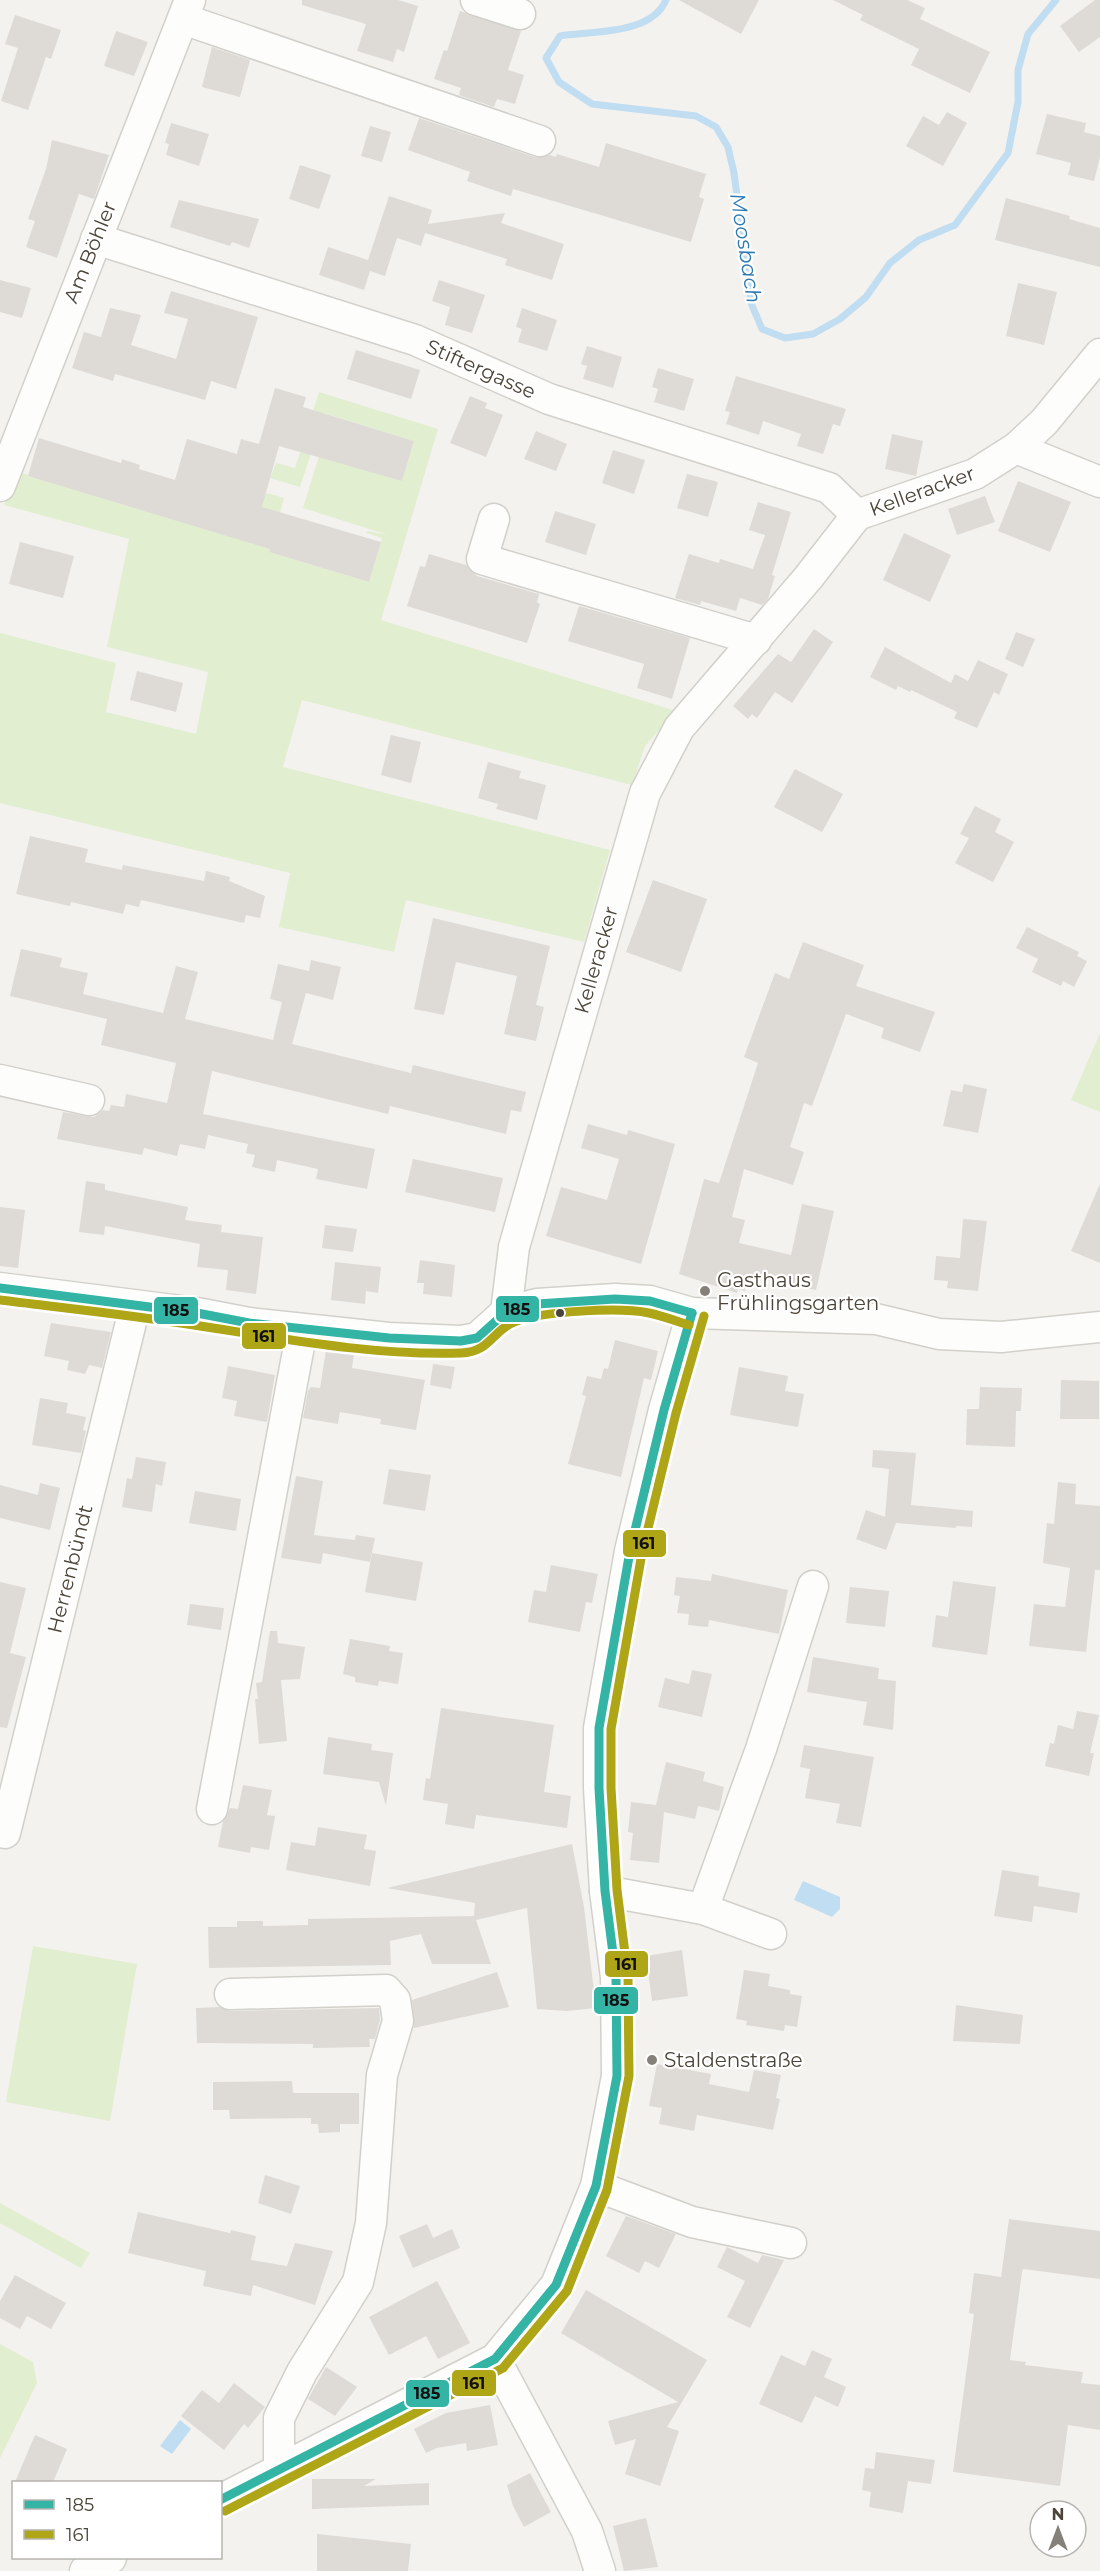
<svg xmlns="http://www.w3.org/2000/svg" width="1100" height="2571" viewBox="0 0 1100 2571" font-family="Montserrat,sans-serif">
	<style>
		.green { fill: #e1eecf }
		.water { fill: #c0ddf1 }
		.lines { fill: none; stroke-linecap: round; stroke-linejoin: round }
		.stream { stroke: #c0ddf1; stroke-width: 7 }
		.building { fill: #dedbd6 }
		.minor-casing { stroke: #d2d0cb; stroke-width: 33 }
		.minor { stroke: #fdfdfc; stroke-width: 30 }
		.bus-1-casing { stroke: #fff; stroke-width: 14 }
		.bus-2-casing { stroke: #fff; stroke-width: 14 }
		.bus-1 { stroke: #34b4a5; stroke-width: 9 }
		.bus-2 { stroke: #afa617; stroke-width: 9 }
		.poi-dot { fill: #868178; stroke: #fff; stroke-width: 2 }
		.bus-dot { fill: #4b4439; stroke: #fff; stroke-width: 2 }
		.labels { text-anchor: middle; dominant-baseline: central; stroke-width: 4.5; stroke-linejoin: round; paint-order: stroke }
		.street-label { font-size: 20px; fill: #4b4439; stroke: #fff }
		.poi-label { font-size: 20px; fill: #4b4439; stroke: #fff; text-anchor: start }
		.water-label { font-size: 21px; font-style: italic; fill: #2e7ab2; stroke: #fff }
		.line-badge { stroke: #fff; stroke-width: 2 }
		.pale-badge-label { font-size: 16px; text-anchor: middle; font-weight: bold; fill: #111 }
	</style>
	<rect width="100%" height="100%" fill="#f4f2ee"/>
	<!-- green -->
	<g class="green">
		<polygon points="319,392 438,429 381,620 676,711 645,746 632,785 302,700 283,767 610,850 584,942 406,900 394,952 279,927 290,873 0,803 0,633 116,663 106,712 196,734 208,672 107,647 129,539 4,505 16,471 127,506 139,469 147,511 261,501 267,493 284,498 269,552 369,582 382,538 366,533 368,531 388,535 303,508 319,456 402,481 414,441 324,413 300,487 270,478 276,463 295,468"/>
		<polygon points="1100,1033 1100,1112 1071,1100"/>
		<polygon points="33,1946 137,1964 110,2121 6,2102"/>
		<polygon points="0,2203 90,2253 81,2268 0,2223"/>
		<polygon points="0,2344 33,2362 37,2383 0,2458"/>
	</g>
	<!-- water -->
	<g class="water">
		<polygon points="803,1881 840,1897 840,1909 832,1917 794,1900"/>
		<polygon points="180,2420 191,2429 172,2454 160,2446"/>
	</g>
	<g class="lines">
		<!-- stream -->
		<path class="stream" d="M666,0C651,35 592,31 560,36L546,58L559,82L592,104L696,116L716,127L728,147L734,173L751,303L762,329L785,338L813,334L840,319L866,297L890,263L919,240L955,225L1008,153L1018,102V70L1028,34L1056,0"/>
	</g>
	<!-- building -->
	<g class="building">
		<polygon points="302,0 398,0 418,6 404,52 397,49 393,62 357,51 366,24 302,5"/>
		<polygon points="679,0 759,0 741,34"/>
		<polygon points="833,0 907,0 925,8 920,19 990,52 970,93 911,65 919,49 860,20 863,15"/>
		<polygon points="1095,0 1100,0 1100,37 1079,52 1060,26"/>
		<polygon points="460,11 521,31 508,70 524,75 515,104 497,99 494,107 459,95 461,88 434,79 444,50 447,51"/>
		<polygon points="15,15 61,30 51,59 46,57 28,110 1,101 18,48 5,44"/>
		<polygon points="116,31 148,42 134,76 104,66"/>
		<polygon points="212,47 250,60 240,97 202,87"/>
		<polygon points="947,112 967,123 943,166 906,146 923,116 939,125"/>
		<polygon points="1047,114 1086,123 1084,132 1100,136 1100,157 1094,181 1068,175 1071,163 1036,154"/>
		<polygon points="419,118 535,157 550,155 556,157 557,154 599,167 606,143 706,174 699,197 704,199 691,242 513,189 511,196 467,181 470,172 408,150"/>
		<polygon points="171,123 209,134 199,166 166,155 169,144 165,143"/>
		<polygon points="370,126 391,132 382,162 361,156"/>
		<polygon points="52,140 109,155 94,199 79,194 57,258 26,247 35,221 28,219 46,169"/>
		<polygon points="300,165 331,175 319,209 289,199"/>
		<polygon points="389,196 432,210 428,224 505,213 501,223 564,244 552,280 505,265 507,259 425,233 421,246 397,238 385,276 370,271 364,290 319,275 328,247 368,260"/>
		<polygon points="1006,198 1070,216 1069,219 1100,228 1100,267 995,240"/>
		<polygon points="179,200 259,219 249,248 232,242 230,246 170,227"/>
		<polygon points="0,280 31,288 22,318 0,312"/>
		<polygon points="439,280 485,295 472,333 445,325 450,307 432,301"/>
		<polygon points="1018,283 1057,292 1044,345 1006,336"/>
		<polygon points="171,291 258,317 236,389 211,381 205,400 115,374 113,381 72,368 84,332 101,337 110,308 141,315 131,345 176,359 188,319 164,313"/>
		<polygon points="522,308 557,320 547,351 518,342 522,329 516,327"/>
		<polygon points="587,346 622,357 613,388 583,379 587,366 581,364"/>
		<polygon points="356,350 420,370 411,399 347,379"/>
		<polygon points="658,368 694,379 684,411 654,402 658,389 652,387"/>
		<polygon points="736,376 846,409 840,426 833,424 823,454 797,446 801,434 763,421 759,435 726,424 730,412 725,411"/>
		<polygon points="275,388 306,397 303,407 414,441 402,481 279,446 262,507 381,542 369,582 269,552 270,549 28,476 39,438 121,463 122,459 140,465 139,469 175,480 187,439 237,454 241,439 259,444"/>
		<polygon points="470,396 487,403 485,408 503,415 486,457 450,443"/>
		<polygon points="536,431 567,444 556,471 524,459"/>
		<polygon points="892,434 923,441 916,476 885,469"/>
		<polygon points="613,450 645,460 634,494 602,483"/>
		<polygon points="687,474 718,482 708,517 677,508"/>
		<polygon points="1018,481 1071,502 1050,552 998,531"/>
		<polygon points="985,496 995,522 957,535 948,509"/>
		<polygon points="758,502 791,512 772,575 775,576 768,599 762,605 740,598 736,611 701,601 700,605 675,598 689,554 719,563 720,559 753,569 765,535 749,530"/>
		<polygon points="555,511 596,524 586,555 545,542"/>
		<polygon points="904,533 951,555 930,602 883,580"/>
		<polygon points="20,542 74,556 63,598 9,584"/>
		<polygon points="429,554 466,565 477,576 539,594 537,602 540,604 527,643 407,606 420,566 425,567"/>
		<polygon points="579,606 690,638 672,699 637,688 644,664 568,641"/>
		<polygon points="814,629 833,642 792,703 775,692 757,718 752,714 748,719 733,706 778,654 791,662"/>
		<polygon points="1016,632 1035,639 1023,667 1005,659"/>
		<polygon points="885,647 951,683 955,674 968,681 978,660 1008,674 999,695 994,692 977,728 954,718 957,712 911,690 910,692 898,686 896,690 870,677"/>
		<polygon points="137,671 183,683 176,712 130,700"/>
		<polygon points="391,735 421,742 411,783 381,775"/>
		<polygon points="488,762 521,771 519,778 546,785 537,820 496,809 498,804 478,798"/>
		<polygon points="795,769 843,794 822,832 774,807"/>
		<polygon points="975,806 1001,819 995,832 1014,842 993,882 955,863 969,838 960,834"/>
		<polygon points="30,836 88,849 85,862 122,870 123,865 204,881 206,871 230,877 229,881 265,896 260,918 246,915 244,923 141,900 139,907 126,904 123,914 71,902 70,906 16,894"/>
		<polygon points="653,880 707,899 681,972 626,952"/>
		<polygon points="433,918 550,946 536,1005 544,1007 536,1041 504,1034 517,976 456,962 444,1015 414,1009"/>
		<polygon points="1027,927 1079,952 1077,956 1087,961 1074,987 1063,981 1061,986 1032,972 1038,959 1016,948"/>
		<polygon points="803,942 864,965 856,986 935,1012 920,1052 881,1038 884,1028 846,1014 812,1106 804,1103 790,1147 804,1152 793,1185 744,1169 732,1217 745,1220 739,1243 791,1255 802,1204 834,1211 816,1290 749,1276 745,1291 738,1289 737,1293 679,1274 704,1179 719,1183 758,1063 744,1057 775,973 789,979"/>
		<polygon points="21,949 62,958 60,967 88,973 83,994 163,1013 176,966 198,972 185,1019 273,1040 282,1002 270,999 278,964 309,971 311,960 341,967 333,1000 306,993 292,1044 411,1073 413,1065 526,1092 521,1112 511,1110 506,1134 390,1106 388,1114 212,1071 203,1114 375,1149 367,1189 316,1179 318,1169 277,1160 275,1172 252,1167 255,1155 246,1153 248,1144 208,1135 205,1149 180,1144 177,1156 144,1148 142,1155 57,1139 63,1112 94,1117 103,1110 109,1111 111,1105 124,1107 126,1094 167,1103 176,1063 101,1045 107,1019 10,996"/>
		<polygon points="964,1084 987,1089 978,1133 943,1126 951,1090 962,1092"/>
		<polygon points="588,1124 627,1135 628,1130 675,1144 641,1264 546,1236 561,1187 607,1200 619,1159 581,1148"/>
		<polygon points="413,1159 503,1178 495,1212 405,1192"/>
		<polygon points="86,1181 105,1184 105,1190 188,1207 185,1220 222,1225 221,1232 263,1237 256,1294 226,1290 228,1270 197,1267 200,1244 105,1226 104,1235 79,1232"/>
		<polygon points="1100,1184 1100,1263 1071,1251"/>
		<polygon points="0,1207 25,1210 18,1268 0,1266"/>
		<polygon points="963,1219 987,1221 978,1291 947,1288 948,1281 934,1280 936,1256 960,1258"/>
		<polygon points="325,1225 357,1229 353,1252 322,1248"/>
		<polygon points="420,1260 455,1265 452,1297 423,1294 424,1283 417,1283"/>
		<polygon points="335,1262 381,1267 378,1293 366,1291 365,1304 331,1300"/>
		<polygon points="51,1323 111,1332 102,1368 89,1365 85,1374 67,1370 69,1361 44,1356"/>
		<polygon points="615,1340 658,1351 651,1380 644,1378 621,1477 568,1464 586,1396 582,1395 587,1376 601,1379 604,1368 608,1369"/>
		<polygon points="326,1350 354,1355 352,1368 425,1380 416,1430 380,1424 381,1419 340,1412 338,1424 303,1418 308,1391 311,1387 320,1388"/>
		<polygon points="433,1364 455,1367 451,1389 430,1385"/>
		<polygon points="228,1366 275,1375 267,1422 234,1416 237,1401 222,1398"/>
		<polygon points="739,1367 788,1376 785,1391 804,1394 798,1427 730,1415"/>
		<polygon points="1061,1380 1099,1381 1099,1419 1060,1419"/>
		<polygon points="980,1387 1022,1388 1021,1411 1016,1411 1015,1447 966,1445 967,1409 979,1409"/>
		<polygon points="40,1398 68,1403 66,1413 86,1417 83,1430 86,1431 81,1453 32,1445"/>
		<polygon points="873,1450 916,1453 911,1505 973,1511 972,1527 956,1526 956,1528 896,1523 886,1550 856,1539 866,1510 885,1517 889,1469 872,1467"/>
		<polygon points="136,1457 166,1462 162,1486 156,1484 152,1512 122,1507 127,1478 132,1479"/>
		<polygon points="389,1469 431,1475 425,1511 383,1504"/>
		<polygon points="296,1476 323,1481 314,1535 355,1540 356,1535 375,1538 370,1562 323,1553 321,1564 281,1558"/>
		<polygon points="1058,1482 1076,1484 1075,1504 1100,1506 1100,1570 1095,1570 1086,1652 1029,1646 1034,1604 1065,1607 1070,1568 1043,1563 1047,1523 1054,1524"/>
		<polygon points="40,1483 60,1488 50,1530 0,1518 0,1485 38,1495"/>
		<polygon points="195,1491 241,1499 236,1531 189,1523"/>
		<polygon points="372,1553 423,1562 416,1601 365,1592"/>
		<polygon points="551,1565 598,1574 592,1603 586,1602 580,1632 528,1622 534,1590 546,1592"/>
		<polygon points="712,1574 788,1590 779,1634 709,1620 708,1627 688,1625 689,1614 677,1613 680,1596 674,1595 676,1577 711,1581"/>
		<polygon points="953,1581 996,1587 987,1655 932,1647 936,1615 948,1617"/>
		<polygon points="0,1582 26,1588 10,1653 26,1657 7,1728 0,1727"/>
		<polygon points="850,1587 889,1591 885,1627 846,1623"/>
		<polygon points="190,1604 224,1608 221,1630 187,1625"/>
		<polygon points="270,1631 277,1631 278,1643 305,1647 300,1679 281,1680 287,1741 259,1744 255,1699 258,1699 256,1683 262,1682"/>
		<polygon points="350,1639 390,1646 389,1651 403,1653 398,1684 379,1681 378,1686 355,1682 355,1677 343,1674"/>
		<polygon points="813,1657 879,1668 878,1679 896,1681 893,1730 863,1725 867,1702 807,1692"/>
		<polygon points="692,1670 712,1674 702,1717 658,1707 665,1678 689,1684"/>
		<polygon points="441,1708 554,1725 544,1792 571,1796 567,1828 476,1815 474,1829 445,1824 448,1804 423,1800 426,1778 430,1779"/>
		<polygon points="1077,1711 1099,1715 1090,1753 1094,1753 1089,1776 1045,1766 1050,1743 1054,1744 1058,1725 1073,1729"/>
		<polygon points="328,1737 372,1744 371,1750 393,1753 386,1806 379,1782 323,1774"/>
		<polygon points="804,1745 874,1757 861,1827 836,1823 840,1804 805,1798 810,1769 800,1767"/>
		<polygon points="666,1762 705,1772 703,1781 724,1787 719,1811 698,1806 695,1819 664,1812 659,1863 630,1860 633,1833 628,1832 631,1802 656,1805"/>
		<polygon points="243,1785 272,1790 267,1815 275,1816 269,1850 251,1847 250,1853 218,1847 223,1822 230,1808 238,1809"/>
		<polygon points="318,1827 367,1835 364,1849 376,1851 370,1886 286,1870 291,1842 315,1846"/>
		<polygon points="572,1844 584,1907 596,2008 567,2011 537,2009 527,1908 476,1920 491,1964 432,1964 421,1934 390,1941 391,1965 209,1968 208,1927 237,1927 237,1921 263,1921 263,1926 308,1925 308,1919 474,1916 475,1903 387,1888"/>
		<polygon points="1002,1870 1039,1876 1038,1886 1080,1893 1077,1913 1034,1906 1032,1922 994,1916"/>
		<polygon points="682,1950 688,1996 652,2001 646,1956"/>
		<polygon points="744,1970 770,1974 768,1986 790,1990 790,1994 802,1996 797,2027 785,2025 784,2031 746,2025 747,2021 736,2019"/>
		<polygon points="497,1972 509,2007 414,2028 412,2000"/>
		<polygon points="956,2005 1023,2015 1020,2044 953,2041"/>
		<polygon points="220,2007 230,2011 379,2008 380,2020 375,2039 369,2039 370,2047 313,2048 313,2044 197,2043 196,2008"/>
		<polygon points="657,2064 711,2074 709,2084 749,2092 754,2070 781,2075 776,2098 780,2099 773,2130 697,2115 694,2131 659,2124 662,2108 649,2106"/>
		<polygon points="292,2081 293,2093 359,2093 359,2124 340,2124 340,2132 319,2133 318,2124 311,2124 311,2118 230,2119 229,2110 213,2110 213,2082"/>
		<polygon points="265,2175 300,2186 291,2214 258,2203"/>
		<polygon points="138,2212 230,2233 231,2230 256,2236 251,2260 287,2266 295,2243 333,2251 315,2305 253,2285 251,2296 203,2286 206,2271 128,2253"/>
		<polygon points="626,2216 676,2234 659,2268 645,2261 639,2273 606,2256"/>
		<polygon points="1009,2219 1100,2231 1100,2279 1023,2269 1022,2272 1010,2360 1026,2362 1025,2365 1083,2372 1081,2383 1100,2385 1100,2430 1068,2425 1060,2486 953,2472 974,2314 969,2313 974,2273 1001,2277"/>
		<polygon points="427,2224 433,2238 452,2229 460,2248 413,2268 399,2236"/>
		<polygon points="727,2247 758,2263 762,2255 784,2260 750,2328 727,2317 745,2281 717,2267"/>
		<polygon points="15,2275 66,2303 51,2329 27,2316 20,2329 0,2318 0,2301"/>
		<polygon points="437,2281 470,2343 438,2359 426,2336 389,2355 369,2317"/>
		<polygon points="586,2290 707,2360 667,2427 679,2431 660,2486 625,2474 636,2439 615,2445 608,2421 678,2402 561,2333"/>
		<polygon points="812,2350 832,2359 824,2377 846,2387 838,2407 815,2396 802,2423 759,2404 781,2355 805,2366"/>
		<polygon points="326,2367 357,2387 335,2416 308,2399"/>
		<polygon points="234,2383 265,2407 248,2428 244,2424 224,2450 181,2416 202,2390 219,2403"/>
		<polygon points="490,2405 498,2445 467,2451 466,2443 437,2448 426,2453 414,2429 446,2413"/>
		<polygon points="35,2435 67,2449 53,2482 15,2482"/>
		<polygon points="876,2452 935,2460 931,2484 908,2481 903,2513 869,2507 871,2492 862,2490 865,2468 874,2469"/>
		<polygon points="530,2473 551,2512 524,2527 513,2506 507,2485"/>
		<polygon points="312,2479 376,2479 364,2486 429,2483 429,2505 312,2509"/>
		<polygon points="646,2518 658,2567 624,2571 613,2526"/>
		<polygon points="317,2534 411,2544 408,2571 317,2571"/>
	</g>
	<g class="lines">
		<defs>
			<g id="minor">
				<polyline points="476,0 520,14"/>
				<polyline points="183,19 540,141"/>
				<polyline points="96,239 415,340 549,399 829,488 857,515"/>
				<polyline points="1016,448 1100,482"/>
				<polyline points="0,486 190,0"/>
				<polyline points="494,519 482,559 756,640"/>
				<polyline points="0,1080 89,1100"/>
				<polyline points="0,1288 197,1313 249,1323 389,1338 461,1341 477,1338 506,1312 537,1304 615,1299 650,1301 692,1313 876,1319 939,1334 1001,1337 1100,1327"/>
				<polyline points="506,1312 514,1247 645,793 679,728 808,578 857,515 975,474 1016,448 1044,422 1100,354"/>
				<polyline points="212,1809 302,1330"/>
				<polyline points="5,1833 135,1306"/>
				<polyline points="605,1891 703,1909 771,1934"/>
				<polyline points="703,1909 761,1749 813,1586"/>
				<polyline points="230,1994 386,1990 395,2000 398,2021 382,2075 371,2223 358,2282 302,2372 279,2418 279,2469"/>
				<polyline points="596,2186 692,2222 791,2243"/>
				<polyline points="495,2359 587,2531 600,2571"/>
				<polyline points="220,2500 495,2359 556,2285 596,2186 617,2076 616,1977 605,1891 599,1788 599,1728 630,1551 664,1410 692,1313"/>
				<polyline points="85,2571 111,2558"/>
			</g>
		</defs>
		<!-- minor casing -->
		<use href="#minor" class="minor-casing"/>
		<!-- minor -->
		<use href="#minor" class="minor"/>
		<defs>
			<g id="bus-1">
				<polyline points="0,1288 197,1313 249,1323 389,1338 461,1341 477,1338 506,1312 537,1304 615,1299 650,1301 692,1313"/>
				<polyline points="220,2500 495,2359 556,2285 596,2186 617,2076 616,1977 605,1891 599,1788 599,1728 630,1551 664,1410 692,1313"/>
			</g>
			<g id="bus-2">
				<path d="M0,1300C65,1308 130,1315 194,1325C280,1338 373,1356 461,1353C490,1352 492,1331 514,1322C542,1311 620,1307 649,1313C663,1316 676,1321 689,1325"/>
				<polyline points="225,2511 503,2368 567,2291 607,2190 629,2076 628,1977 617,1890 611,1788 611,1729 642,1553 676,1413 704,1316"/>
			</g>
		</defs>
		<!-- bus-1 casing -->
		<use href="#bus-1" class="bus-1-casing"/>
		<!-- bus-2 casing -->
		<use href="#bus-2" class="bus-2-casing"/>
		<!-- bus-1 -->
		<use href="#bus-1" class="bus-1"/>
		<!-- bus-2 -->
		<use href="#bus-2" class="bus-2"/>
	</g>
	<!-- markers -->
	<g class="poi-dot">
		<circle cx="705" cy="1291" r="6"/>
		<circle cx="652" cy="2060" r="6"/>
	</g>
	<circle class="bus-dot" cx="560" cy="1313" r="5"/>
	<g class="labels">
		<!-- street labels -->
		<g class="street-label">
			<text transform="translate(90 252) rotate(-68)">Am Böhler</text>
			<text transform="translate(481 369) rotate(24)">Stiftergasse</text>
			<text transform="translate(922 491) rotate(-20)">Kelleracker</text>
			<text transform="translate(596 960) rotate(-74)">Kelleracker</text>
			<text transform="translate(70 1569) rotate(-76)">Herrenbündt</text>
		</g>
		<!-- poi labels -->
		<g class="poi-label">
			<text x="717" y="1280">Gasthaus<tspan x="717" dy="23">Frühlingsgarten</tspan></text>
			<text x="664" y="2060">Staldenstraße</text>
		</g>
		<!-- water labels -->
		<g class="water-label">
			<text transform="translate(746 248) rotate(81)">Moosbach</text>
		</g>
	</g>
	<g class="line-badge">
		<rect x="495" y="1295" width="45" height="28" rx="6" fill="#34b4a5"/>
		<rect x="153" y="1296" width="46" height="29" rx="6" fill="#34b4a5"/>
		<rect x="241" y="1322" width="46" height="28" rx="6" fill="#afa617"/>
		<rect x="622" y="1529" width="45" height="29" rx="6" fill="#afa617"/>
		<rect x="604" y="1950" width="45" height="28" rx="6" fill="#afa617"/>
		<rect x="593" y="1986" width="46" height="29" rx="6" fill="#34b4a5"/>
		<rect x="451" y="2369" width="46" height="28" rx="6" fill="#afa617"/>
		<rect x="405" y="2379" width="45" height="29" rx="6" fill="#34b4a5"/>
	</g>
	<g class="pale-badge-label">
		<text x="517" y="1315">185</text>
		<text x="176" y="1316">185</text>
		<text x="264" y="1342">161</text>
		<text x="644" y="1549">161</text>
		<text x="626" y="1970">161</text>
		<text x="616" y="2006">185</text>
		<text x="474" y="2389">161</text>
		<text x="427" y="2399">185</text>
	</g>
	<!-- legend -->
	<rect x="12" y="2481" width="210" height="78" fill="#ffffff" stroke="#b7b4b0" stroke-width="1.5"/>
	<rect x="24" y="2500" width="30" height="9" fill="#34b4a5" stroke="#b7b4b0" stroke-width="1.5"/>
	<text x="66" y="2511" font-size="18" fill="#4b4439">185</text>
	<rect x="24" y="2530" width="30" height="9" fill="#afa617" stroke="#b7b4b0" stroke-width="1.5"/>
	<text x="66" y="2541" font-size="18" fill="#4b4439">161</text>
	<!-- north arrow -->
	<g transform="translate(1058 2529)"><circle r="28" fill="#ffffff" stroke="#b7b4b0" stroke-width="1.5"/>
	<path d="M0-4.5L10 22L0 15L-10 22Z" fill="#868178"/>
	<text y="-9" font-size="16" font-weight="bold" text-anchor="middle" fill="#4b4439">N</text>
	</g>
</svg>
